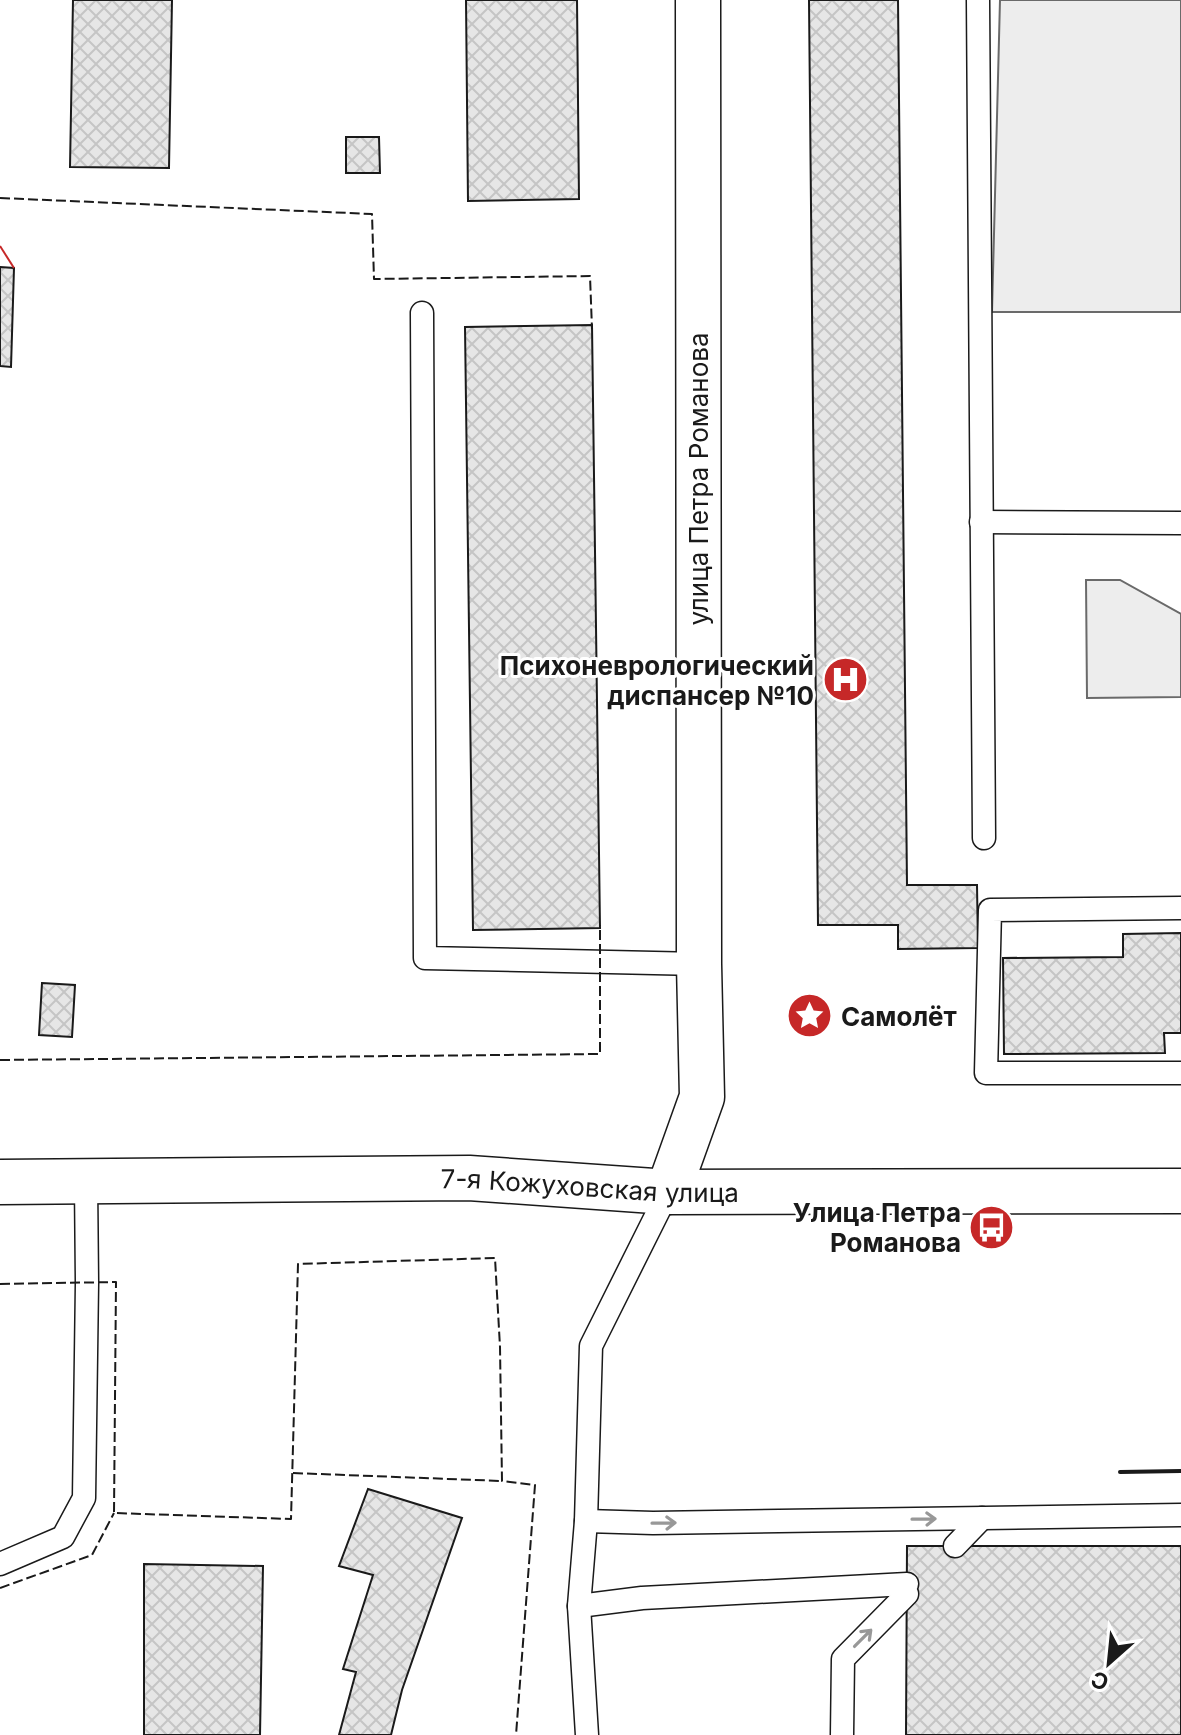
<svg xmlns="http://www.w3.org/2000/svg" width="1181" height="1735" viewBox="0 0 1181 1735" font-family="Inter,sans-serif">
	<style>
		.built { fill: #ededed; stroke: #6a6a6a; stroke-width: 2 }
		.building { fill: url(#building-cross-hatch); stroke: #1a1a1a; stroke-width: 2 }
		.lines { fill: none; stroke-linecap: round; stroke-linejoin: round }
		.lane-casing { stroke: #1a1a1a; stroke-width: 25 }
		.street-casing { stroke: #1a1a1a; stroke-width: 47 }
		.secondary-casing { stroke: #1a1a1a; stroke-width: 47 }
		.lane { stroke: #fff; stroke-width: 22 }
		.street { stroke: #fff; stroke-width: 44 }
		.secondary { stroke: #fff; stroke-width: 44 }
		.fence { stroke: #1a1a1a; stroke-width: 2; stroke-dasharray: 10 4; stroke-linecap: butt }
		.wall { stroke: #1a1a1a; stroke-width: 4 }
		.power { stroke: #c62828; stroke-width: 2; stroke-dasharray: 28 6 4 6; stroke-linecap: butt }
		.oneway { stroke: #989898 }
		.labels { text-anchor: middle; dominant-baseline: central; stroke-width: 6; stroke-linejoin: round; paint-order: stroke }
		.street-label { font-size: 26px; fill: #1a1a1a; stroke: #fff }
		.poi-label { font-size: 26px; font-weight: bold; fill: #1a1a1a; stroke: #fff; text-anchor: end }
	</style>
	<defs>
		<pattern id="building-cross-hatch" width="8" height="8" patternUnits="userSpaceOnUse" patternTransform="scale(2)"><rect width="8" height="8" fill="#e6e6e6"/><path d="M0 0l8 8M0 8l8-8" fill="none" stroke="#c5c5c5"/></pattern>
	</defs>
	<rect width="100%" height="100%" fill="#fff"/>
	<!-- built -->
	<g class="built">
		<polygon points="1000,0 1181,0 1181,312 992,312"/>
		<polygon points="1086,580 1120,580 1181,614 1181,697 1087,698"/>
	</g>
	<!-- building -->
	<g class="building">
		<polygon points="73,0 172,0 169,168 70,167"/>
		<polygon points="466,0 577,0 579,199 468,201"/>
		<polygon points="809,0 898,0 907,885 977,885 978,948 898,949 898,925 818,925"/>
		<polygon points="346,137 379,137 380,173 346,173"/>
		<polygon points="0,267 14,268 11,367 0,366"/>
		<polygon points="592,325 600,928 473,930 465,327"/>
		<polygon points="1181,933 1181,1033 1164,1033 1165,1053 1004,1054 1003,958 1123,957 1123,934"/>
		<polygon points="42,983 75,985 72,1037 39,1035"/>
		<polygon points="368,1489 462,1518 402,1690 391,1735 339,1735 356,1672 343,1669 373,1575 339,1566"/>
		<polygon points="907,1546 1181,1546 1181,1735 906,1735"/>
		<polygon points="144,1564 263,1566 260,1735 144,1735"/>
	</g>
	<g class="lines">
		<defs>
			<g id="lane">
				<polyline points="978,0 984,838"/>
				<polyline points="422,313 425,958 699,964"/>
				<polyline points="981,522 1181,523"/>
				<polyline points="1181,908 990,910 986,1073 1181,1073"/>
				<polyline points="586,1521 653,1523 1181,1515"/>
				<polyline points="955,1546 982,1518"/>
				<polyline points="0,1564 63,1537 84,1498 87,1283 86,1182"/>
				<polyline points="579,1606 642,1598 907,1584"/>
				<polyline points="587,1735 579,1606 586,1521 591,1346 668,1192"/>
				<polyline points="842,1735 843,1659 907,1594"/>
			</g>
			<polyline id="street" points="668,1192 702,1097 699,964 698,0"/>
			<g id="secondary">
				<path id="s1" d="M0,1182L469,1178L668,1192L1181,1191"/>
			</g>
		</defs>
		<!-- lane casing -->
		<use href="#lane" class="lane-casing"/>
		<!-- street casing -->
		<use href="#street" class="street-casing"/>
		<!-- secondary casing -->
		<use href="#secondary" class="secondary-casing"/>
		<!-- lane -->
		<use href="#lane" class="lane"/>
		<!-- street -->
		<use href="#street" class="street"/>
		<!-- secondary -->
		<use href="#secondary" class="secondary"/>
		<!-- fence -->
		<g class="fence">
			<polyline points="0,198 372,214 374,279 590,276 592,329"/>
			<polyline points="0,1060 600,1054 600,925"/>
			<polyline points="0,1284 116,1282 114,1513 291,1519 298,1264 495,1258 500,1347 502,1481 535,1485 516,1735"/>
			<polyline points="293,1473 502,1481"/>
			<polyline points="0,1588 92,1555 114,1513"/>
		</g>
		<!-- wall -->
		<polyline class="wall" points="1120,1472 1181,1471"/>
		<!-- power -->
		<polyline class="power" points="0,246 14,268"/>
	</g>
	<!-- one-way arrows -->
	<defs><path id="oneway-shaft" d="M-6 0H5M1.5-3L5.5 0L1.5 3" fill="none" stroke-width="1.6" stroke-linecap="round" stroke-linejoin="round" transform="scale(2)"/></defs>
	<g class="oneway">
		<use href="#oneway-shaft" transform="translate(924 1519) rotate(-1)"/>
		<use href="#oneway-shaft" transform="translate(664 1523) rotate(-1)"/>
		<use href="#oneway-shaft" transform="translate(863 1638) rotate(-45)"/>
	</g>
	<!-- icons -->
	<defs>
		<symbol id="hospital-disc" viewBox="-11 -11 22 22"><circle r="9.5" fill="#c62828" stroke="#fff"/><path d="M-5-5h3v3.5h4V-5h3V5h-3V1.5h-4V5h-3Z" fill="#fff"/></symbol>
		<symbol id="sight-disc" viewBox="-11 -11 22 22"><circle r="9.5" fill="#c62828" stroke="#fff"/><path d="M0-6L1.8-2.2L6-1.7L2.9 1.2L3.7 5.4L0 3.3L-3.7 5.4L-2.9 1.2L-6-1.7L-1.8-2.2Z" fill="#fff"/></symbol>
		<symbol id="bus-disc" viewBox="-11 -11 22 22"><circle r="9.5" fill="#c62828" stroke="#fff"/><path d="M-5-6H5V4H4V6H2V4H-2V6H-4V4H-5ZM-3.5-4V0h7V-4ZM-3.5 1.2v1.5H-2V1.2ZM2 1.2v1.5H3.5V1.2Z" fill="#fff"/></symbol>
	</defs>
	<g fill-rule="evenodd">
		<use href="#hospital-disc" x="820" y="654" width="51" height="51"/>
		<use href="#sight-disc" x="784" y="990" width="51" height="51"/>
		<use href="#bus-disc" x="966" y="1202" width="51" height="51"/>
	</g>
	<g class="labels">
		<!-- street labels -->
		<g class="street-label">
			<text transform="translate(698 479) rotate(-90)">улица Петра Романова</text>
			<text stroke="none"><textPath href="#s1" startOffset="590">7-я Кожуховская улица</textPath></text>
		</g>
		<!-- poi labels -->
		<g class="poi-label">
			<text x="814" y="665">Психоневрологический<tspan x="814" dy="30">диспансер №10</tspan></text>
			<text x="841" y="1016" text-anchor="start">Самолёт</text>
			<text x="961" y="1212">Улица Петра<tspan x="961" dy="30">Романова</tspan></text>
		</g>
	</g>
	<!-- north arrow -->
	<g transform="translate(1109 1663) rotate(207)" stroke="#ffffff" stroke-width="6" paint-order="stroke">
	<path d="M0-6L14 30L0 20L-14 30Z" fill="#1a1a1a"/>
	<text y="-12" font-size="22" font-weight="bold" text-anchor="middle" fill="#1a1a1a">С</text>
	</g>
</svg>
